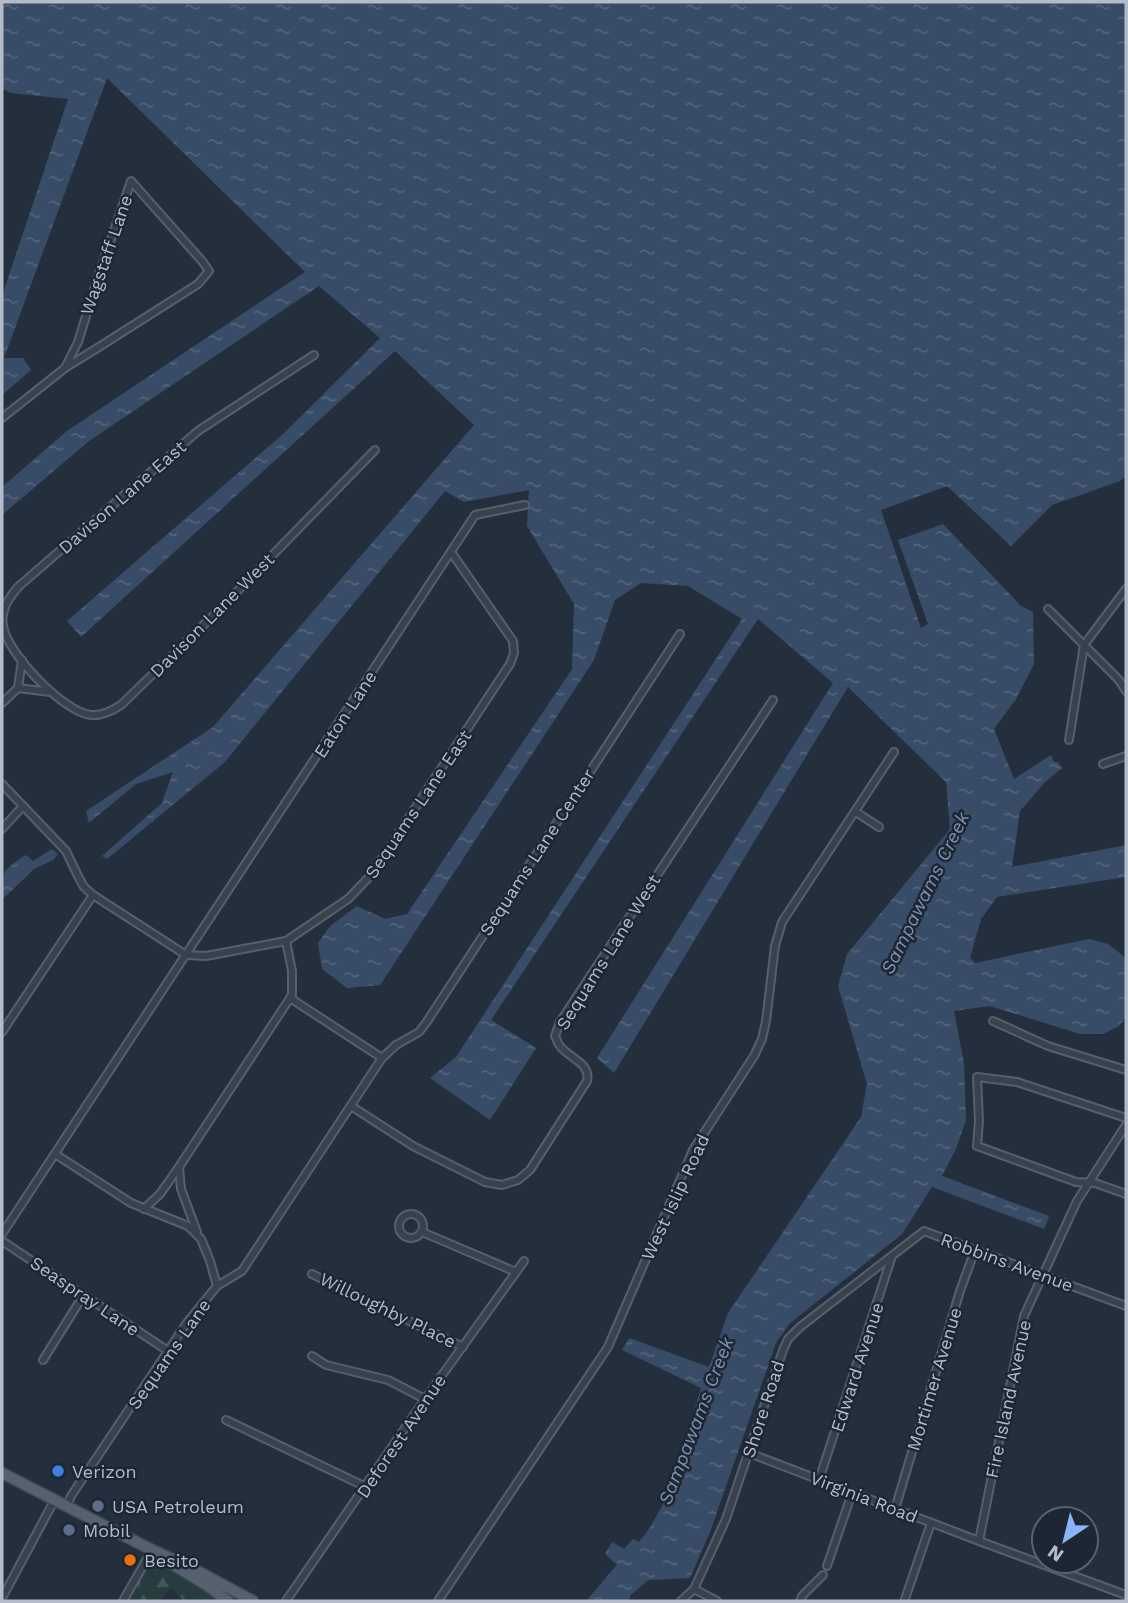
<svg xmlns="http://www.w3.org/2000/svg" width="1128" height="1603" viewBox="0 0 1128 1603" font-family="'Work Sans',sans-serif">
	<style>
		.grass { fill: url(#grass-tufts) }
		.forest { fill: url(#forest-firs) }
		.water { fill: url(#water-ripples) }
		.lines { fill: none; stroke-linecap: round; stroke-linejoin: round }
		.street-casing { stroke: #565f6c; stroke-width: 10 }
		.primary-casing { stroke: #414a57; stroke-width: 13 }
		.street { stroke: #38414e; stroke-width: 6 }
		.primary { stroke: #56606e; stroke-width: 10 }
		.shop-dot { fill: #3f7fe0; stroke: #1d2633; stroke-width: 2.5 }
		.service-dot { fill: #5c6f8a; stroke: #1d2633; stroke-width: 2.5 }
		.food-dot { fill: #e8710a; stroke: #1d2633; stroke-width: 2.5 }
		.labels { text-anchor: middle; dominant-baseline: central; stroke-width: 5; stroke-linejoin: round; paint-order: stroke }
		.street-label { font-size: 18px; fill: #b4bcc9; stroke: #1d2633 }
		.poi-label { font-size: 18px; fill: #b4bcc9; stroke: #1d2633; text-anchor: start }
		.water-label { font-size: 19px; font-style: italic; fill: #7c92b1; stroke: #1d2633 }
	</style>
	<defs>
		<pattern id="grass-tufts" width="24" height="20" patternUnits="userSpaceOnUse" patternTransform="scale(1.75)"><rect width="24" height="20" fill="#263c3f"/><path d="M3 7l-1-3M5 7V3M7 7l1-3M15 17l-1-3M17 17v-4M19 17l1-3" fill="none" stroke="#435659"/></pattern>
		<pattern id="forest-firs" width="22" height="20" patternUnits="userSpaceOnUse" patternTransform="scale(1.75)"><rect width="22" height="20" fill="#263c3f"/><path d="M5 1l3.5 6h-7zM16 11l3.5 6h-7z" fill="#435659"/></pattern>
		<pattern id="water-ripples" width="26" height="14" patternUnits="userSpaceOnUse" patternTransform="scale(1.75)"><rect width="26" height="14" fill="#394c67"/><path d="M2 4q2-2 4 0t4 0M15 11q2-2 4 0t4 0" fill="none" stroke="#53647b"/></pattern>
	</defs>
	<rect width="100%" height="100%" fill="#242f3e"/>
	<!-- grass -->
	<polygon class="grass" points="156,1561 210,1591 218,1601 201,1601 182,1582 155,1568 136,1601 128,1601 150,1562 152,1564"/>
	<!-- forest -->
	<polygon class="forest" points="155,1568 182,1582 201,1601 184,1601 171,1587 161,1601 136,1601"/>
	<!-- water -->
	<g class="water">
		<path d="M2,2H1126V476L1120,481L1052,505L1011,546L947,486L881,510L921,628L928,624L898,540L943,524L1021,606L1033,612L1034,664L1016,699L994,729L1014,779L1051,755L1054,762H1058L1062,768L1045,782L1020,811L1012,867L1126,845V877L997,897L981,919L970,958L975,963L1089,939L1108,944L1126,958V1018L1119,1026L1103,1034H1080L990,1006L954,1011L964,1063L966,1120L956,1149L942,1176L1049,1216L1044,1229L932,1187L902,1234L789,1324L776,1343L710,1532L690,1578L648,1580L631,1595L628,1601H586L617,1565L605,1554L612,1542L624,1549L633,1539L639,1542C674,1500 685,1440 701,1388L622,1350L629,1338L709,1367L728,1313L861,1117L867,1084L838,986L847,954L950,829L946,782L848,687L614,1073L597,1058L833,683L758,619L491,1020L536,1048L490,1120L430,1078L456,1057L742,619L688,586L641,583L615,600L594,660L380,985L347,988L322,969L318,943L330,926L357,906L385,919L407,914L572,669L574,604L527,526L529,490L464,502L445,491L225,762L107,859L102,856L162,803L173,772L136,784L89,823L86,811L213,727L474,425L395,351L81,637L67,621L282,435L380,338L319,286L89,441L2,515V487L67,431L305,272L107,78L4,358H23L31,370L2,395V296L68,99L11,93L2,89Z"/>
		<path d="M52,849L58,854L53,860L34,869L2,900C2,871 1,871 26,855L33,861Z"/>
	</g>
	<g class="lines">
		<defs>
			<g id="street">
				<polygon points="131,181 202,261 209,271 198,284 99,347 65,368 78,342 99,274"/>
				<path d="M314,355L198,431L18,587C9,598 0,610 3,626C7,653 63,712 91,715C102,716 112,711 121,705L222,607L375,450"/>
				<polyline points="2,418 65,368"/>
				<polyline points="1048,609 1119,680 1126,691"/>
				<polyline points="18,688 22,660"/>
				<polyline points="2,703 18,688 50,692"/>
				<polyline points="1069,740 1084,645 1126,589"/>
				<polyline points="1103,764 1126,756"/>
				<polyline points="2,784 66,851 78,876 84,887 93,895 186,955 206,956 286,941 292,937 348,899 371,875 510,664 514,653 513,641 451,552"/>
				<polyline points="856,812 879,827"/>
				<polyline points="2,829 23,806"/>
				<polyline points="290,998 382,1058"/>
				<polyline points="993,1021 1048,1046 1126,1070"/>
				<polyline points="2,1032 93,895"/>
				<path d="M351,1106L413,1146L485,1182L502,1185L518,1180L530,1170L587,1081C591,1063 569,1058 560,1046C557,1043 557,1039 555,1036L560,1022L773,700"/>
				<polyline points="1126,1118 1017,1082 977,1077 979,1121 977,1146 1076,1182 1095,1183 1126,1194"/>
				<polyline points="55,1154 131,1203 188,1226 201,1239 210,1261 217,1286"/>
				<polyline points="179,1167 181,1189 197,1232"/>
				<polyline points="144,1209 160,1194 179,1167 292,995 292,971 286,941"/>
				<circle cx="411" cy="1226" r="12"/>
				<polyline points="422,1232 516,1272"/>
				<polyline points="2,1234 475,515 525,505"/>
				<polyline points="2,1241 168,1351"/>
				<polyline points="312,1274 463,1347"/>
				<polyline points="312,1356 326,1365 388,1380 425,1399"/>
				<polyline points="43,1360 83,1296"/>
				<polyline points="226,1420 366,1487"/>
				<polyline points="749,1453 979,1541 1126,1595"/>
				<polyline points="819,1480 892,1256"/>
				<polyline points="67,1507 71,1496 186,1324 217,1286 242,1271 382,1058 396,1045 419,1032 426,1023 680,634"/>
				<polyline points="895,1509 960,1291 975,1250"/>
				<polyline points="979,1541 1024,1316 1077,1201 1126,1125"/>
				<polyline points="827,1566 852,1493"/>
				<polyline points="694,1589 717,1601"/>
				<polyline points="2,1598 54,1501"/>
				<polyline points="905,1599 931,1523"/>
				<polyline points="123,1601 152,1550"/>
				<polyline points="286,1601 425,1399 524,1261"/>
				<polyline points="438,1601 608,1347 693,1150 754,1056 762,1039 766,1021 775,946 782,922 894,752"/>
				<polyline points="681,1601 694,1589 726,1519 783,1350 788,1339 800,1327 924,1231 1126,1306"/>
				<polyline points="800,1601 802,1596 823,1575"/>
			</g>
			<g id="primary">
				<polyline points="2,1473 152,1550 188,1566 253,1601"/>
				<polyline points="172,1564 208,1586 228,1601"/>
			</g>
		</defs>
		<!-- street casing -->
		<use href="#street" class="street-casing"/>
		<!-- primary casing -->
		<use href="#primary" class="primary-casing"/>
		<!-- street -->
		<use href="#street" class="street"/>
		<!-- primary -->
		<use href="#primary" class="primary"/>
	</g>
	<!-- markers -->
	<circle class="shop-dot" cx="58" cy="1471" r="7"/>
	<g class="service-dot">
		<circle cx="98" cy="1506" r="7"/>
		<circle cx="69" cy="1530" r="7"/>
	</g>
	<circle class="food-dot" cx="130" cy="1560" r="7"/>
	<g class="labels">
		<!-- street labels -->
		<g class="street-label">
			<text transform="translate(106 255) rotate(-71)">Wagstaff Lane</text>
			<text transform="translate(122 497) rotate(-41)">Davison Lane East</text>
			<text transform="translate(212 615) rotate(-45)">Davison Lane West</text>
			<text transform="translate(345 714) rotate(-57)">Eaton Lane</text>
			<text transform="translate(418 804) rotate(-56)">Sequams Lane East</text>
			<text transform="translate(537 852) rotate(-57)">Sequams Lane Center</text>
			<text transform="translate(608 952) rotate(-58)">Sequams Lane West</text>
			<text transform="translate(675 1197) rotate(-65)">West Islip Road</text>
			<text transform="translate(1007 1262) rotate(20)">Robbins Avenue</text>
			<text transform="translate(85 1296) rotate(34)">Seaspray Lane</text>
			<text transform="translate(388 1310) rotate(26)">Willoughby Place</text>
			<text transform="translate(169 1354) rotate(-55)">Sequams Lane</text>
			<text transform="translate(857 1367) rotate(-72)">Edward Avenue</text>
			<text transform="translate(934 1379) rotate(-73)">Mortimer Avenue</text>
			<text transform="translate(1008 1399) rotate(-78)">Fire Island Avenue</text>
			<text transform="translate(763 1409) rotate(-72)">Shore Road</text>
			<text transform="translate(401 1436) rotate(-56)">Deforest Avenue</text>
			<text transform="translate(864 1497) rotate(21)">Virginia Road</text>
		</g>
		<!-- poi labels -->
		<g class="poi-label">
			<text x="72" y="1471">Verizon</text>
			<text x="112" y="1506">USA Petroleum</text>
			<text x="83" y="1530">Mobil</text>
			<text x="144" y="1560">Besito</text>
		</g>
		<!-- water labels -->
		<g class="water-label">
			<text transform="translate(925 893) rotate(-64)">Sampawams Creek</text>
			<text transform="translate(696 1421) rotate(-69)">Sampawams Creek</text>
		</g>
	</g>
	<!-- border -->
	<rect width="1128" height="1603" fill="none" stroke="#b4bcc9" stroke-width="7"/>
	<!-- north arrow -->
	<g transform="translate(1065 1540) rotate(215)"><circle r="33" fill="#1d2633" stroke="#59626f" stroke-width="2"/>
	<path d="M0-5L12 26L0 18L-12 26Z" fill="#8ab4f8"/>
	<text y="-10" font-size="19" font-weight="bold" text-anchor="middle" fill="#b4bcc9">N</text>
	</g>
</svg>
